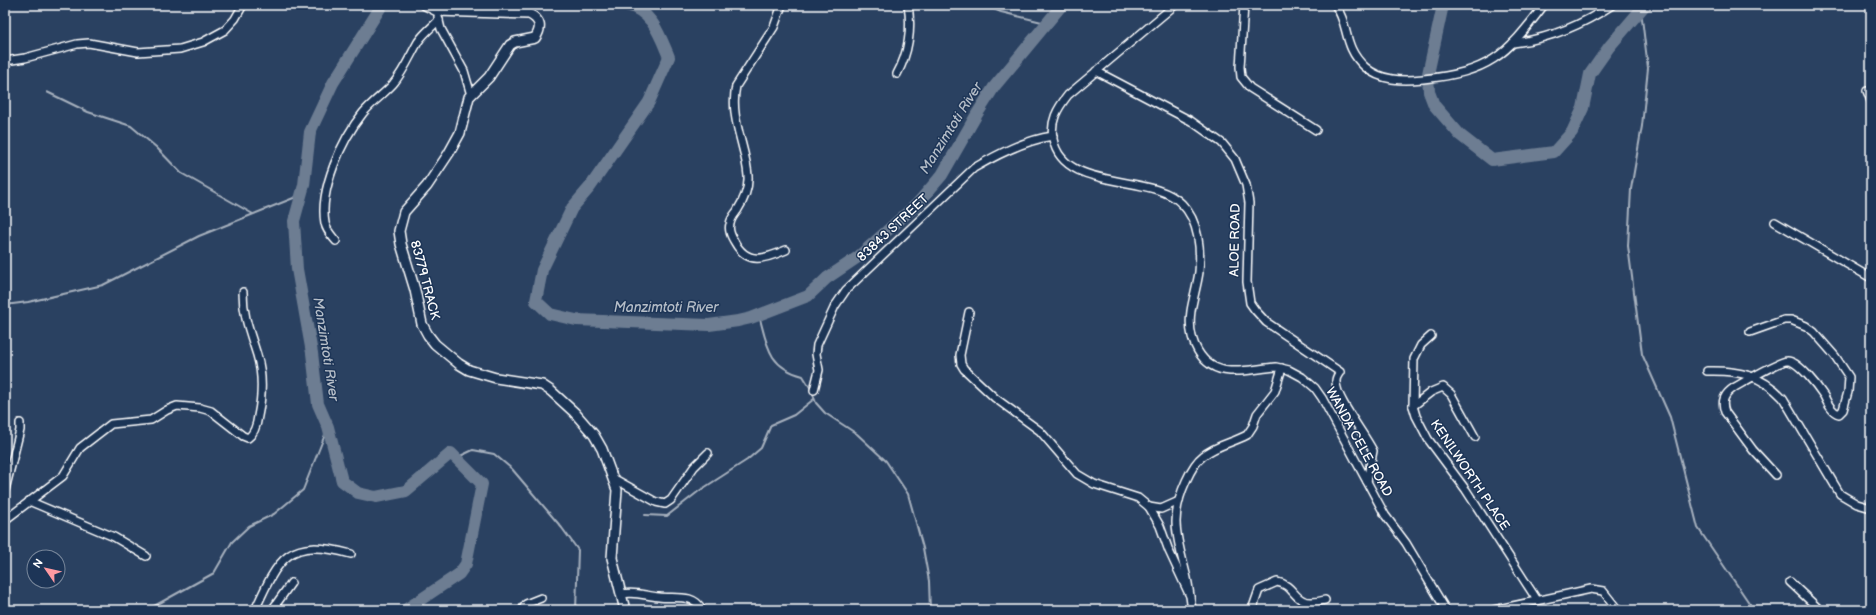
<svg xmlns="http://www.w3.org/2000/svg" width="1876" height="615" viewBox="0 0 1876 615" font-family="'Balsamiq Sans',sans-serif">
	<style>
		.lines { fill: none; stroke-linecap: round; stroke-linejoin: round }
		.stream { stroke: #a7b1be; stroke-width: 2 }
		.river { stroke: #6d7d92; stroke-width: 12 }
		.minor-casing { stroke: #fff; stroke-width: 10 }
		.tertiary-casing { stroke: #fff; stroke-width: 12 }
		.minor { stroke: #1d3557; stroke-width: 7 }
		.tertiary { stroke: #1d3557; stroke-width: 9 }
		.labels { text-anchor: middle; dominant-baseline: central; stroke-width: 3; stroke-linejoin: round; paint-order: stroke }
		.street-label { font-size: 13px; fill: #fff; stroke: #1d3557 }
		.water-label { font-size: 14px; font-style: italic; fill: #b6bec8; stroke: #1d3557 }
	</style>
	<rect width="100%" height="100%" fill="#2a4161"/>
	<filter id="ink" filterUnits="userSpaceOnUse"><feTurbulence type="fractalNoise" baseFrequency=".025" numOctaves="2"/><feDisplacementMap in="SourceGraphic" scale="8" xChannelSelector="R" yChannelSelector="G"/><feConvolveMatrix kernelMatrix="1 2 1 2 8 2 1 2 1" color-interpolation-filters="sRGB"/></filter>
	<g filter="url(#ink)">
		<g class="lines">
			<!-- stream -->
			<g class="stream">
				<polyline points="984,5 1001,12 1046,23"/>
				<polyline points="1641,10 1648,68 1642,126 1631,189 1628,246 1642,354 1670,417 1698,528 1754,610"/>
				<polyline points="47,92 88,112 131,126 156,147 181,173 253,214"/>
				<polyline points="5,305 28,302 103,285 199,236 301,195"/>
				<path d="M759,315C767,345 768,367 803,376L811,389L816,403L825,413L857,434L886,461L908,494L923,548L929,581L930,610"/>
				<polyline points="456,458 473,450 494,454 512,469 562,528 578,550 576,610"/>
				<polyline points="645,515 667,516 699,491 747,460 761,448 771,425 794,415 814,399"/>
				<polyline points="147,610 214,573 232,542 249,526 274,514 303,490 328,427"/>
			</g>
			<!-- river -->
			<g class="river">
				<polyline points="382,5 333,83 310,132 304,185 294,221 297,269 312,353 318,404 328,427 342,481 358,493 376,497 406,491 451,453 482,484 466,564 459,574 405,610"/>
				<path d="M626,5C652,10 660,36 669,57L649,102L590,187L572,208L542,270L536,301L550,314L576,320L709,325L738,321L751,318L808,296L827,278L858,257L917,204L942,175L977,114L994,87L1062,5"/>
				<polyline points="1443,5 1428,74 1429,92 1434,105 1460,135 1492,160 1554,152 1572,132 1583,108 1590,74 1609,47 1645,5"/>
			</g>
			<defs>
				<g id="minor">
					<path d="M782,5L774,27L736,86C729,118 746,146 748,176C749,189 744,200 737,211C734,215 731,218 730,224C728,230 731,236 734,241C747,266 765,259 786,250"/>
					<path d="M1175,5L1068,95C1057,109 1050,121 1053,139C1063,193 1152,172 1182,204C1199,221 1201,250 1199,272C1197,286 1193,298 1191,311C1187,339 1200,369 1230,371C1245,372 1261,368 1276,367L1289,370L1302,377L1315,388L1322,398L1385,515L1406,543L1446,610"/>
					<polyline points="1244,5 1240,67 1241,77 1250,88 1316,130"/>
					<path d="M1335,5C1350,25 1342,46 1365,67C1381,81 1402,81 1423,79C1489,72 1505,57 1544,5"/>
					<polyline points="438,17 441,29 464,71 471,95"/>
					<path d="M1513,43C1549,39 1582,25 1612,5"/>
					<polyline points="5,61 25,58 77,44 89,43 138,52 180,49 203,42 225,30 235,19 243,5"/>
					<path d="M1096,71L1191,121L1222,143L1235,159L1246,185L1249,203L1247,282L1250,303L1255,310L1266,322L1340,372C1338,375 1336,377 1336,381C1335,398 1365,434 1373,451L1367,481"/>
					<path d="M897,74C909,52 912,30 908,5"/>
					<polyline points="1867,91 1871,101"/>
					<polyline points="1775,222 1871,278"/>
					<path d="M336,241C331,235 326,230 325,223C319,190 342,139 363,113C372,102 384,94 393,84C404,71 410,56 418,42C423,34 432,27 439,20"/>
					<polyline points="969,312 960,355 961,364 964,369 995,398 1040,431 1077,474 1094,484 1138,498 1149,507 1160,526 1169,551 1189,594"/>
					<path d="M1750,332L1784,320H1791L1806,326L1814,332L1835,356L1849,377L1848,392L1843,410L1839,414C1831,412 1827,402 1824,396C1818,387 1798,360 1787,361C1779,361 1744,382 1735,387C1724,394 1721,401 1725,412L1753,450L1776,475"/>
					<polyline points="1431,336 1421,345 1414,359 1413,406 1416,416 1428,439 1466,490 1537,600"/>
					<path d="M1707,371C1738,370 1762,375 1783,398L1840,494L1857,504L1871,508"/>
					<path d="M814,390L819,370L816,354L817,345L835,306L846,290L974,168C998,154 1025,140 1053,136"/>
					<polyline points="1413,406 1431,392 1443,387 1451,394 1475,437"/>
					<polyline points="613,478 656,502 665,504 671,500 694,467 708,453"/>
					<polyline points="5,490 20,430 20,423"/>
					<polyline points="29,501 114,537 146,556"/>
					<polyline points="1149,507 1161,509 1179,501"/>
					<path d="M5,520L63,476L80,448L111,424L151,420L167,410L177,406L200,408L211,411L243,436L248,438C255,433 257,424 258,416C262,397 263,375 257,355C250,332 243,317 243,292"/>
					<polyline points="1790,582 1820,610"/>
					<path d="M622,594C636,591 646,596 659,597C673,599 695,593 702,610"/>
					<path d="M255,610C279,557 288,537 351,554"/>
					<polyline points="272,610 291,583"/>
					<polyline points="522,610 526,604 541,598"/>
					<path d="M1192,610C1190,598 1189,585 1186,574C1177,537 1169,518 1186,481C1190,472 1195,462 1203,456C1216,445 1232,443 1247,435L1253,426L1257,414L1275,391L1282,368"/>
					<path d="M1252,610L1259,590L1277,582C1299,586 1291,609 1325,600"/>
					<polyline points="1494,610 1591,589 1603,591 1618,610"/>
				</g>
				<path id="tertiary" d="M425,5L437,11L529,14C541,20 542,28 535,38L515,42L510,45L489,77L469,97L460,133L449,153L427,186L404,212L399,231L401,244L415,290L422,324L428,335L435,344L459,364L469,370L496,378L542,385L551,391L574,412L594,435L602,449L617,490L612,558L625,610"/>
			</defs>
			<!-- minor casing -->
			<use href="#minor" class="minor-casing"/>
			<!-- tertiary casing -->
			<use href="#tertiary" class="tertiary-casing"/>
			<!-- minor -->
			<use href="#minor" class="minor"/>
			<!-- tertiary -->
			<use href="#tertiary" class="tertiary"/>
		</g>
	</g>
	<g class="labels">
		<!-- street labels -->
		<g class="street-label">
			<text transform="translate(893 228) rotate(-43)">83843 STREET</text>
			<text transform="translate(1235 240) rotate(-89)">ALOE ROAD</text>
			<text transform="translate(425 280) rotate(75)">83779 TRACK</text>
			<text transform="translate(1359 442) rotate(61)">WANDA CELE ROAD</text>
			<text transform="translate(1470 475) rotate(56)">KENILWORTH PLACE</text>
		</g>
		<!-- water labels -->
		<g class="water-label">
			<text transform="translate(951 128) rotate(-58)">Manzimtoti River</text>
			<text x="666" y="307">Manzimtoti River</text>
			<text transform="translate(326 349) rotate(81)">Manzimtoti River</text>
		</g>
	</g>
	<!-- margin -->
	<rect width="1876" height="615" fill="none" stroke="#1d3557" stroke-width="20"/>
	<rect x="10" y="10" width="1856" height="595" fill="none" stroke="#fff" stroke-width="1.5" filter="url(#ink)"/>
	<!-- north arrow -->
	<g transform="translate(46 569) rotate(304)"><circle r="19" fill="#1d3557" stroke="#77869a"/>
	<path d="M0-3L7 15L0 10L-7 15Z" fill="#ff9aa2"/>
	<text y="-6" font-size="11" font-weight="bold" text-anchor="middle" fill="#ffffff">N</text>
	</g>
</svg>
